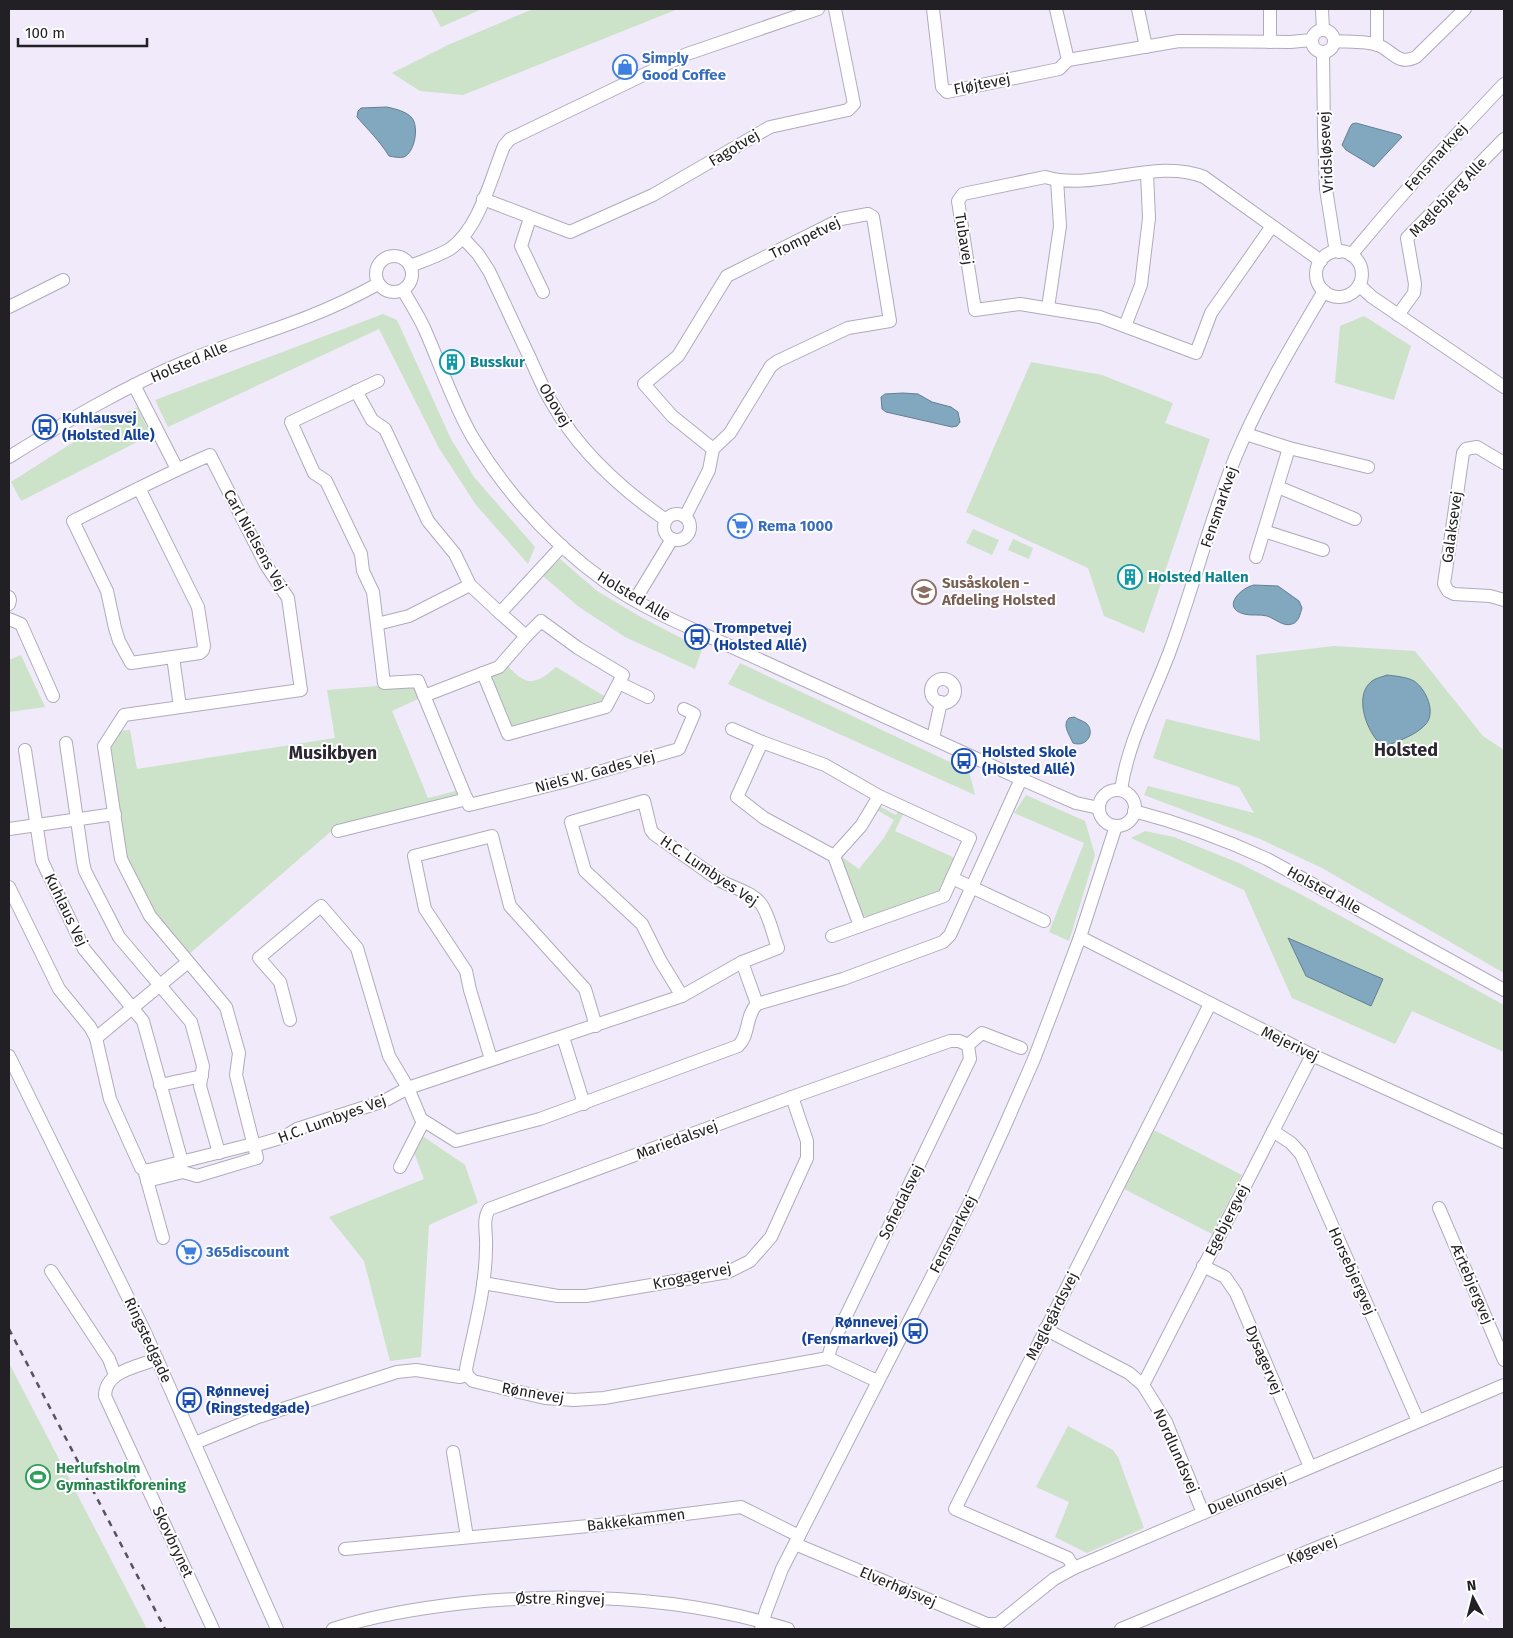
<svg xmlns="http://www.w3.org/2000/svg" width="1513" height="1638" viewBox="0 0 1513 1638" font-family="'Fira Sans',sans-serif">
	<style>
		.green { fill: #cce2c9 }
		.water { fill: #81a8bf; stroke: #647f91 }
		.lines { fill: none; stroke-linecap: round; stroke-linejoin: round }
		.minor-casing { stroke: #b0abba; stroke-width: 14 }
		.minor { stroke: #fff; stroke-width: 12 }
		.rail { stroke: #57545c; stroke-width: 2.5; stroke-dasharray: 6 6; stroke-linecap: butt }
		.labels { text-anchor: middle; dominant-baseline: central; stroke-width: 4; stroke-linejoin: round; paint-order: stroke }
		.shop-label { font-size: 15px; font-weight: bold; fill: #366cbe; stroke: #fff; text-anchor: start }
		.street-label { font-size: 15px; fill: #222025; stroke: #fff }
		.culture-label { font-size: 15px; font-weight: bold; fill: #0d838f; stroke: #fff; text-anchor: start }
		.transit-label { font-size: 15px; font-weight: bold; fill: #164399; stroke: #fff; text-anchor: start }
		.education-label { font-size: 15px; font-weight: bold; fill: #785e54; stroke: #fff; text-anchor: start }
		.leisure-label { font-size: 15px; font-weight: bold; fill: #27864d; stroke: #fff; text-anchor: start }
		.quarter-label { font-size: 18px; font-weight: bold; fill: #2b2732; stroke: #fff }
	</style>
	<rect width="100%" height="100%" fill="#f0eafa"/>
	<!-- green -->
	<g class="green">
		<polygon points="431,9 482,9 441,27"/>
		<polygon points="533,9 678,9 463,95 420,91 392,73 448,45"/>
		<polygon points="383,314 397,320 451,439 474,477 535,547 528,564 476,505 439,448 379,329 168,427 155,400"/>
		<polygon points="1364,316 1411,346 1394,400 1335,383 1340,326"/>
		<polygon points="1031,362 1102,375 1173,403 1165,423 1210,439 1144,633 1104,616 1088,568 966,512"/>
		<polygon points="137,407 151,435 21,501 11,482 91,431"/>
		<polygon points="973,529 999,540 992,555 966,543"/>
		<polygon points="1013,539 1033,548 1029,559 1008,550"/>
		<polygon points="560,559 597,591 639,616 702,649 695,669 625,637 579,607 543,576"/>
		<polygon points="1334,646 1415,651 1483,736 1504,750 1504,973 1322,868 1260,839 1144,795 1148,786 1254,813 1239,787 1153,758 1166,719 1260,741 1256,655"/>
		<polygon points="21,655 45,707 9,712 9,660"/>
		<polygon points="740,663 969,771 975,795 728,684"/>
		<path d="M507,665C526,687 536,685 556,667L604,696L601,701L513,726L507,723L490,675Z"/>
		<polygon points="416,683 422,697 392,711 428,798 460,790 461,793 336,827 188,955 154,916 125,854 108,748 118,731 130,730 137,769 335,738 327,690"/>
		<polygon points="1026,795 1085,821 1095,855 1069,941 1049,932 1084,843 1014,813"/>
		<polygon points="879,806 896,815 899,810 904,812 895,831 955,858 941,890 868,917 861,915 840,861 842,857 859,869 884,838 894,820 877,810"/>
		<polygon points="1145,831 1174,837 1239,863 1302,895 1504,1005 1504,1052 1412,1011 1395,1044 1292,998 1244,890 1131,838"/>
		<polygon points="1154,1130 1242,1175 1212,1234 1124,1189"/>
		<polygon points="421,1135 465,1165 478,1203 429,1225 421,1357 390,1361 364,1261 329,1217 424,1179 413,1150"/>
		<polygon points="9,1363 147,1629 9,1629"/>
		<polygon points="1068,1426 1113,1450 1118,1457 1144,1528 1087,1553 1055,1537 1069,1502 1036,1487"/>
	</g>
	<!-- water -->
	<g class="water">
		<path d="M387,107C395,109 406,111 412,118C419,127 415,152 404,157C399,158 394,157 389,156C379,140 369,131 357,117L358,111L361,108Z"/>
		<polygon points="1356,123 1400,135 1402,137 1374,167 1346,150 1342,145 1350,127 1352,124"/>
		<polygon points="903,393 918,394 932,402 951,407 958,412 960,422 957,426 952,427 886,412 882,409 881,397 885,394"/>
		<path d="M1254,585L1278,586L1299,601L1302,608C1300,614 1299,622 1292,624C1283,627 1276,619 1267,616C1260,614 1251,616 1244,614C1221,608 1240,588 1254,585Z"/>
		<path d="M1387,675C1395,676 1407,677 1414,681C1426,689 1437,713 1425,725C1415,736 1397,741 1384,747C1368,736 1352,696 1372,681C1376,678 1382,677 1387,675Z"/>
		<path d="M1074,717C1077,719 1083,721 1086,723C1096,732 1087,748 1073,743C1069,734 1062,725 1069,718Z"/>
		<polygon points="1288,938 1383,979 1371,1006 1306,976"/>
	</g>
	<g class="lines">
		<defs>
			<g id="minor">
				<polyline points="933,9 942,87 947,92 1059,69 1068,60 1179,41 1290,42 1312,40"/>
				<polyline points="1056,9 1068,60"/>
				<polyline points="1138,9 1146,47"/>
				<polyline points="1270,9 1270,42"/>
				<polyline points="1322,9 1323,30"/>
				<polyline points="1377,9 1377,45"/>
				<circle cx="1323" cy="41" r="11"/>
				<path d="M1334,41C1346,42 1367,41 1378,45C1393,51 1398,66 1416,57L1465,9"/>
				<polyline points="1323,52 1324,133 1326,189 1335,246 1339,252"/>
				<polyline points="483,199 570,232 653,195 770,127 848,110 854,104 835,9"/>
				<polyline points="530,218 521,246 543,292"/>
				<path d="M1272,226L1211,313L1196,353L1100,317L1020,304L975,310L958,201L963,194L1045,177C1094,192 1156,157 1204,177L1321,261"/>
				<path d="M463,238L478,254L489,271C503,300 516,329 530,358C537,373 543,389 552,403C579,451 621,489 666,520"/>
				<circle cx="1339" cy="274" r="23"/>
				<path d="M1351,255C1400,196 1451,139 1504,84"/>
				<circle cx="394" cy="274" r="18"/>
				<path d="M410,266C423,261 438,256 450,249C479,229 491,178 504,146L510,139L687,54L818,9"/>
				<polyline points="1359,285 1372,297 1504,387"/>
				<path d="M403,290C410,303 419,316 425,330C441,366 453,404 473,438C507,494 553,544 606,582C638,605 674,621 710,637L1021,779L1076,803L1099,808"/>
				<polyline points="9,307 63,280"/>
				<polyline points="1048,308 1060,226 1057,180"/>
				<polyline points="1398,315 1414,293 1415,284 1407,238 1504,139"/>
				<polyline points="1125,326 1141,285 1149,218 1147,173"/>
				<polyline points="378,381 291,422 314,473 326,481 361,554 363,571 373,592 384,683 418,681 469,805 567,781 679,749 694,714 684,709"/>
				<polyline points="134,385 177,469"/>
				<polyline points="356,391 372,420 385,429 428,521 455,554 470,585 500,613"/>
				<polyline points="1246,434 1289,448 1368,467"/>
				<path d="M9,457C67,421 125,386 189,360C228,344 270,332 310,316C333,307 356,296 378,284"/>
				<polyline points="1504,463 1477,447 1466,449 1463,453 1444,584 1448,591 1454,594 1490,596 1504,600"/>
				<polyline points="1278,487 1355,519"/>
				<path d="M139,488L198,607L204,646L203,650L200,653L131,663L119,641L115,628L107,591L73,521C118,499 163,475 210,455L266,565L288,598L301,690L124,715L104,746L121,859L150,916L226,1007L239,1053L236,1075L257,1158L197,1176L183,1172L147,1181"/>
				<circle cx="677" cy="527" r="13"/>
				<polyline points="685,517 709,470 713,449 730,433 771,366 778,361 848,328 890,321 873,217 868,214 841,219 727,276 678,356 644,384 672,416 713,449"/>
				<polyline points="1264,531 1323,550"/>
				<polyline points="1256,557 1289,448"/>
				<polyline points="9,597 10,600 9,604"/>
				<polyline points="635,600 672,539"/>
				<polyline points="9,619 21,624 53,696"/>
				<polygon points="541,621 578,648 623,675 606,707 508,734 483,673 499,667 526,636"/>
				<polyline points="377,624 409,616 470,585"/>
				<polyline points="526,636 500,613 562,546"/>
				<polyline points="173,657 180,707"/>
				<circle cx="943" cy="691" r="12"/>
				<polyline points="619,683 648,697"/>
				<polyline points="424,696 483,673"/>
				<polyline points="732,729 762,742 825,765 879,796"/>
				<polyline points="933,738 941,702"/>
				<polyline points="762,742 737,797 764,818 834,856 860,926 944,896 952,878"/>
				<polyline points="66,743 83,862 85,871 119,937 191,1022 203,1066 200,1086 219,1153"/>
				<polyline points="25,750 42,861 84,949 143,1021 182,1162"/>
				<path d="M1121,790C1128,740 1154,695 1171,648C1194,585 1210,520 1235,458C1259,400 1292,345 1324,291"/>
				<circle cx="1117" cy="808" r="18"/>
				<path d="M1134,811C1180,823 1224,839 1267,859L1504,990"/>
				<polyline points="9,829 115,814"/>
				<polyline points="338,831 467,799"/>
				<polyline points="834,856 861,826 879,796 970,838 952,878 1044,921"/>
				<polyline points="9,887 59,989 90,1027 96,1038 110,1099 141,1168 145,1170 149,1170 253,1144"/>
				<polyline points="832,936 860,926"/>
				<polyline points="1080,937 1312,1055 1504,1142"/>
				<path d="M682,996L660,960L642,924L585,871L571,822L644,801L651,830L654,834L719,880C732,888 755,892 763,907C770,919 773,935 778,948L742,962L757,1004"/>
				<path d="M290,1020L280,982L259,958L321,906L357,948L389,1056L408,1088L421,1119L456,1141L540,1119L738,1046C750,1035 745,1016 757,1004L843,979L943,942L950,935L1021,779"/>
				<polyline points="563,1037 584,1104"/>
				<polyline points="96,1038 188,962"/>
				<polyline points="9,1056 144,1330 277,1629"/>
				<polyline points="491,1059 470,990 466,971 425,909 414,856 492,836 510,906 585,989 596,1026"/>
				<polyline points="160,1085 202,1076"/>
				<polyline points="1273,1131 1291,1143 1301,1154 1418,1421"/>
				<polyline points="253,1146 284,1137 297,1129 384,1101 408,1088 682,996 742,962"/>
				<polyline points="400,1167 423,1122"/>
				<polyline points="145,1173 163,1238"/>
				<polyline points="1439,1208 1504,1360"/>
				<polyline points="1203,1266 1225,1277 1236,1293 1310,1467"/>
				<polyline points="51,1271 109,1359 115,1375"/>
				<polyline points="483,1283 558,1296 586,1296 728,1272 750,1261 771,1237 807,1158 807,1141 792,1097"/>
				<polyline points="1045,1329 1129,1373 1143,1385 1166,1422 1203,1513"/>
				<polyline points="828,1358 831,1347 970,1059 968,1045"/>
				<path d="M157,1359C137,1367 105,1371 105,1396L213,1629"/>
				<path d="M467,1375L466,1369C474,1329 486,1288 486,1247C487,1233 482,1221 489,1209L792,1097L950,1041H959L968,1045L982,1033L1021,1048"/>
				<polyline points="1143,1385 1312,1055"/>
				<polyline points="195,1443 258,1417 397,1372 416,1370 460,1377 467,1375 473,1381 545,1398 574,1400 604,1398 828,1358 877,1381"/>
				<polyline points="453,1452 467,1537"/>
				<polyline points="795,1544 987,1624 998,1624 1054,1579 1074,1568 1504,1385"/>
				<polyline points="345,1549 599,1525 741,1507 799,1536"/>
				<polyline points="1074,1568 1068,1558 955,1509 1210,1004"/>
				<path d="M333,1629C375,1615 420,1608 464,1603C571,1592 684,1597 788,1629"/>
				<polyline points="761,1629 766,1611 782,1569 971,1200 1003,1130 1034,1059 1055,1004 1080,937 1116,826"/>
				<polyline points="1121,1629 1321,1546 1504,1473"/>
			</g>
		</defs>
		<!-- minor casing -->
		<use href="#minor" class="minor-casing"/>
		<!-- minor -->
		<use href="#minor" class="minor"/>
		<!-- rail -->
		<polyline class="rail" points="9,1329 165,1629"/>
	</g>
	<!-- icons -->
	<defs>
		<symbol id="shop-ring" viewBox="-11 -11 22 22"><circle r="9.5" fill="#fff" stroke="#3f7fe0" stroke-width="1.5"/><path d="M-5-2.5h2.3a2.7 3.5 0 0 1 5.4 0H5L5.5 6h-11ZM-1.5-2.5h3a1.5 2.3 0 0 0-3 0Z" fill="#3f7fe0"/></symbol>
		<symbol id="building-ring" viewBox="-11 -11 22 22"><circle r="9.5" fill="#fff" stroke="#0f9aa8" stroke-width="1.5"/><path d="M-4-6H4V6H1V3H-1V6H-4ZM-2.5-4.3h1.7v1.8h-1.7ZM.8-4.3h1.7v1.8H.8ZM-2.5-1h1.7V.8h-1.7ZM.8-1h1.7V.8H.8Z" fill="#0f9aa8"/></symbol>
		<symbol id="bus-ring" viewBox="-11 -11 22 22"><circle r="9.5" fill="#fff" stroke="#1a4fb4" stroke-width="1.5"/><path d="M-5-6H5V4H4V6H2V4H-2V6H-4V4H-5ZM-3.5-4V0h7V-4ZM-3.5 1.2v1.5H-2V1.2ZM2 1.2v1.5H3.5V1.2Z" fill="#1a4fb4"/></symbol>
		<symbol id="supermarket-ring" viewBox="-11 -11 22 22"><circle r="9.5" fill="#fff" stroke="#3f7fe0" stroke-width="1.5"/><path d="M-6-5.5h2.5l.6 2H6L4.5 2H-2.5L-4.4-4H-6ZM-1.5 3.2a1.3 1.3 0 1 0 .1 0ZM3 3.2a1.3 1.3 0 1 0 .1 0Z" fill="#3f7fe0"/></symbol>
		<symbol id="school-ring" viewBox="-11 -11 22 22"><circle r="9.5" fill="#fff" stroke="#8d6e63" stroke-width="1.5"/><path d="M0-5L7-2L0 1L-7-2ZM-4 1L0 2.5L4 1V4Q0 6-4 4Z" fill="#8d6e63"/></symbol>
		<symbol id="stadium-ring" viewBox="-11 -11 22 22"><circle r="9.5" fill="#fff" stroke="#2e9e5b" stroke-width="1.5"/><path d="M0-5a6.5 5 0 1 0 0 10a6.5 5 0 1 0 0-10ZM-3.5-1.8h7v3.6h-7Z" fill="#2e9e5b"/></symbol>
	</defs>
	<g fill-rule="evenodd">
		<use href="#shop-ring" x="611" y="53" width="28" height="28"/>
		<use href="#building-ring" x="438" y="348" width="28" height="28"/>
		<use href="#bus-ring" x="31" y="413" width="28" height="28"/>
		<use href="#supermarket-ring" x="726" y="512" width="28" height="28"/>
		<use href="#building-ring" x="1116" y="563" width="28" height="28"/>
		<use href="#school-ring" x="910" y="578" width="28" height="28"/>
		<use href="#bus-ring" x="683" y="623" width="28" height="28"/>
		<use href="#bus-ring" x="950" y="747" width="28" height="28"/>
		<use href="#supermarket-ring" x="175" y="1238" width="28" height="28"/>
		<use href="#bus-ring" x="901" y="1317" width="28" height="28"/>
		<use href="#bus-ring" x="175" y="1386" width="28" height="28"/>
		<use href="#stadium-ring" x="24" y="1463" width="28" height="28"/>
	</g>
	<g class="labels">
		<!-- shop labels -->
		<g class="shop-label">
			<text x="642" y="58">Simply<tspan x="642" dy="17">Good Coffee</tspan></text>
			<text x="758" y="526">Rema 1000</text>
			<text x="206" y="1252">365discount</text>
		</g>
		<!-- street labels -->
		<g class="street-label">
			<text transform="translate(982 84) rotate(-11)">Fløjtevej</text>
			<text transform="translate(734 148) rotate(-31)">Fagotvej</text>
			<text transform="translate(1326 152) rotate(-93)">Vridsløsevej</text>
			<text transform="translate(1436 157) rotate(-48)">Fensmarkvej</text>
			<text transform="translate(1448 197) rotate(-46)">Maglebjerg Alle</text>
			<text transform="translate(805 238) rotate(-26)">Trompetvej</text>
			<text transform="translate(964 239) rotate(81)">Tubavej</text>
			<text transform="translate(189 362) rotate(-23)">Holsted Alle</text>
			<text transform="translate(555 405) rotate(59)">Obovej</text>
			<text transform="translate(1219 507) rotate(-71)">Fensmarkvej</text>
			<text transform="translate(1452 527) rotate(-82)">Galaksevej</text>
			<text transform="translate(255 540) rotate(61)">Carl Nielsens Vej</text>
			<text transform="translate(634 596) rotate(31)">Holsted Alle</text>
			<text transform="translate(595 772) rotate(-15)">Niels W. Gades Vej</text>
			<text transform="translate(709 871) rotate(34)">H.C. Lumbyes Vej</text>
			<text transform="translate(1324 890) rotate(29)">Holsted Alle</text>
			<text transform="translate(66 910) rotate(64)">Kuhlaus Vej</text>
			<text transform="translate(1290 1044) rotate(26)">Mejerivej</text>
			<text transform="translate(332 1119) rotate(-20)">H.C. Lumbyes Vej</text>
			<text transform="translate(677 1140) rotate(-20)">Mariedalsvej</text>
			<text transform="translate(901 1202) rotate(-64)">Sofiedalsvej</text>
			<text transform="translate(1227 1220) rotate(-63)">Egebjergvej</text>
			<text transform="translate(953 1234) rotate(-63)">Fensmarkvej</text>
			<text transform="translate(1352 1271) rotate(66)">Horsebjergvej</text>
			<text transform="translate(692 1276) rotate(-12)">Krogagervej</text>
			<text transform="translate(1472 1284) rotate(67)">Ærtebjergvej</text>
			<text transform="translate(1052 1316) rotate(-63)">Maglegårdsvej</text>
			<text transform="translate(148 1340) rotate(65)">Ringstedgade</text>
			<text transform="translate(1264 1360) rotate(67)">Dysagervej</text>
			<text transform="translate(533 1393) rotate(10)">Rønnevej</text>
			<text transform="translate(1176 1451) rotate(66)">Nordlundsvej</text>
			<text transform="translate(1247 1494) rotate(-23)">Duelundsvej</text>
			<text transform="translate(636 1520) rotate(-7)">Bakkekammen</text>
			<text transform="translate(173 1542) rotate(65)">Skovbrynet</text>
			<text transform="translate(1312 1550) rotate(-22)">Køgevej</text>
			<text transform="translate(898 1587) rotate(23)">Elverhøjsvej</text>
			<text transform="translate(560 1599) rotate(1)">Østre Ringvej</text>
		</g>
		<!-- culture labels -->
		<g class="culture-label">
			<text x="470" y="362">Busskur</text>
			<text x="1148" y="577">Holsted Hallen</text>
		</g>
		<!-- transit labels -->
		<g class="transit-label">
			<text x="62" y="418">Kuhlausvej<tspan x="62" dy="17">(Holsted Alle)</tspan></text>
			<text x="714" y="628">Trompetvej<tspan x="714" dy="17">(Holsted Allé)</tspan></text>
			<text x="982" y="752">Holsted Skole<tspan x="982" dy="17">(Holsted Allé)</tspan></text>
			<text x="898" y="1322" text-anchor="end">Rønnevej<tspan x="898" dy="17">(Fensmarkvej)</tspan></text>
			<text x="206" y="1391">Rønnevej<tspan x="206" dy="17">(Ringstedgade)</tspan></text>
		</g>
		<!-- education labels -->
		<g class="education-label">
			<text x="942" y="583">Susåskolen -<tspan x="942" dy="17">Afdeling Holsted</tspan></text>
		</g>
		<!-- leisure labels -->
		<g class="leisure-label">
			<text x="56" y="1468">Herlufsholm<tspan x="56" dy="17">Gymnastikforening</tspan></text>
		</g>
		<!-- quarter labels -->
		<g class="quarter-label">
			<text x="1406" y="750">Holsted</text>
			<text x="333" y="753">Musikbyen</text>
		</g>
	</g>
	<!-- border -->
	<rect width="1513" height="1638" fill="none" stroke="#222025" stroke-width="20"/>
	<!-- north arrow -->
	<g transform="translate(1473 1598) rotate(353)" stroke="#ffffff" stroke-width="4" paint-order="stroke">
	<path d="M0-4L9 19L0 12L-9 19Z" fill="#222025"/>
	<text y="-8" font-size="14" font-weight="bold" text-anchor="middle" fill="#222025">N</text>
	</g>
	<!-- scale -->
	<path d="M18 38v8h129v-8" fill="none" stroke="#222025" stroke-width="2.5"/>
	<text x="25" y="38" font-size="15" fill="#222025" stroke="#ffffff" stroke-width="4" paint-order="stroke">100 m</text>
</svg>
